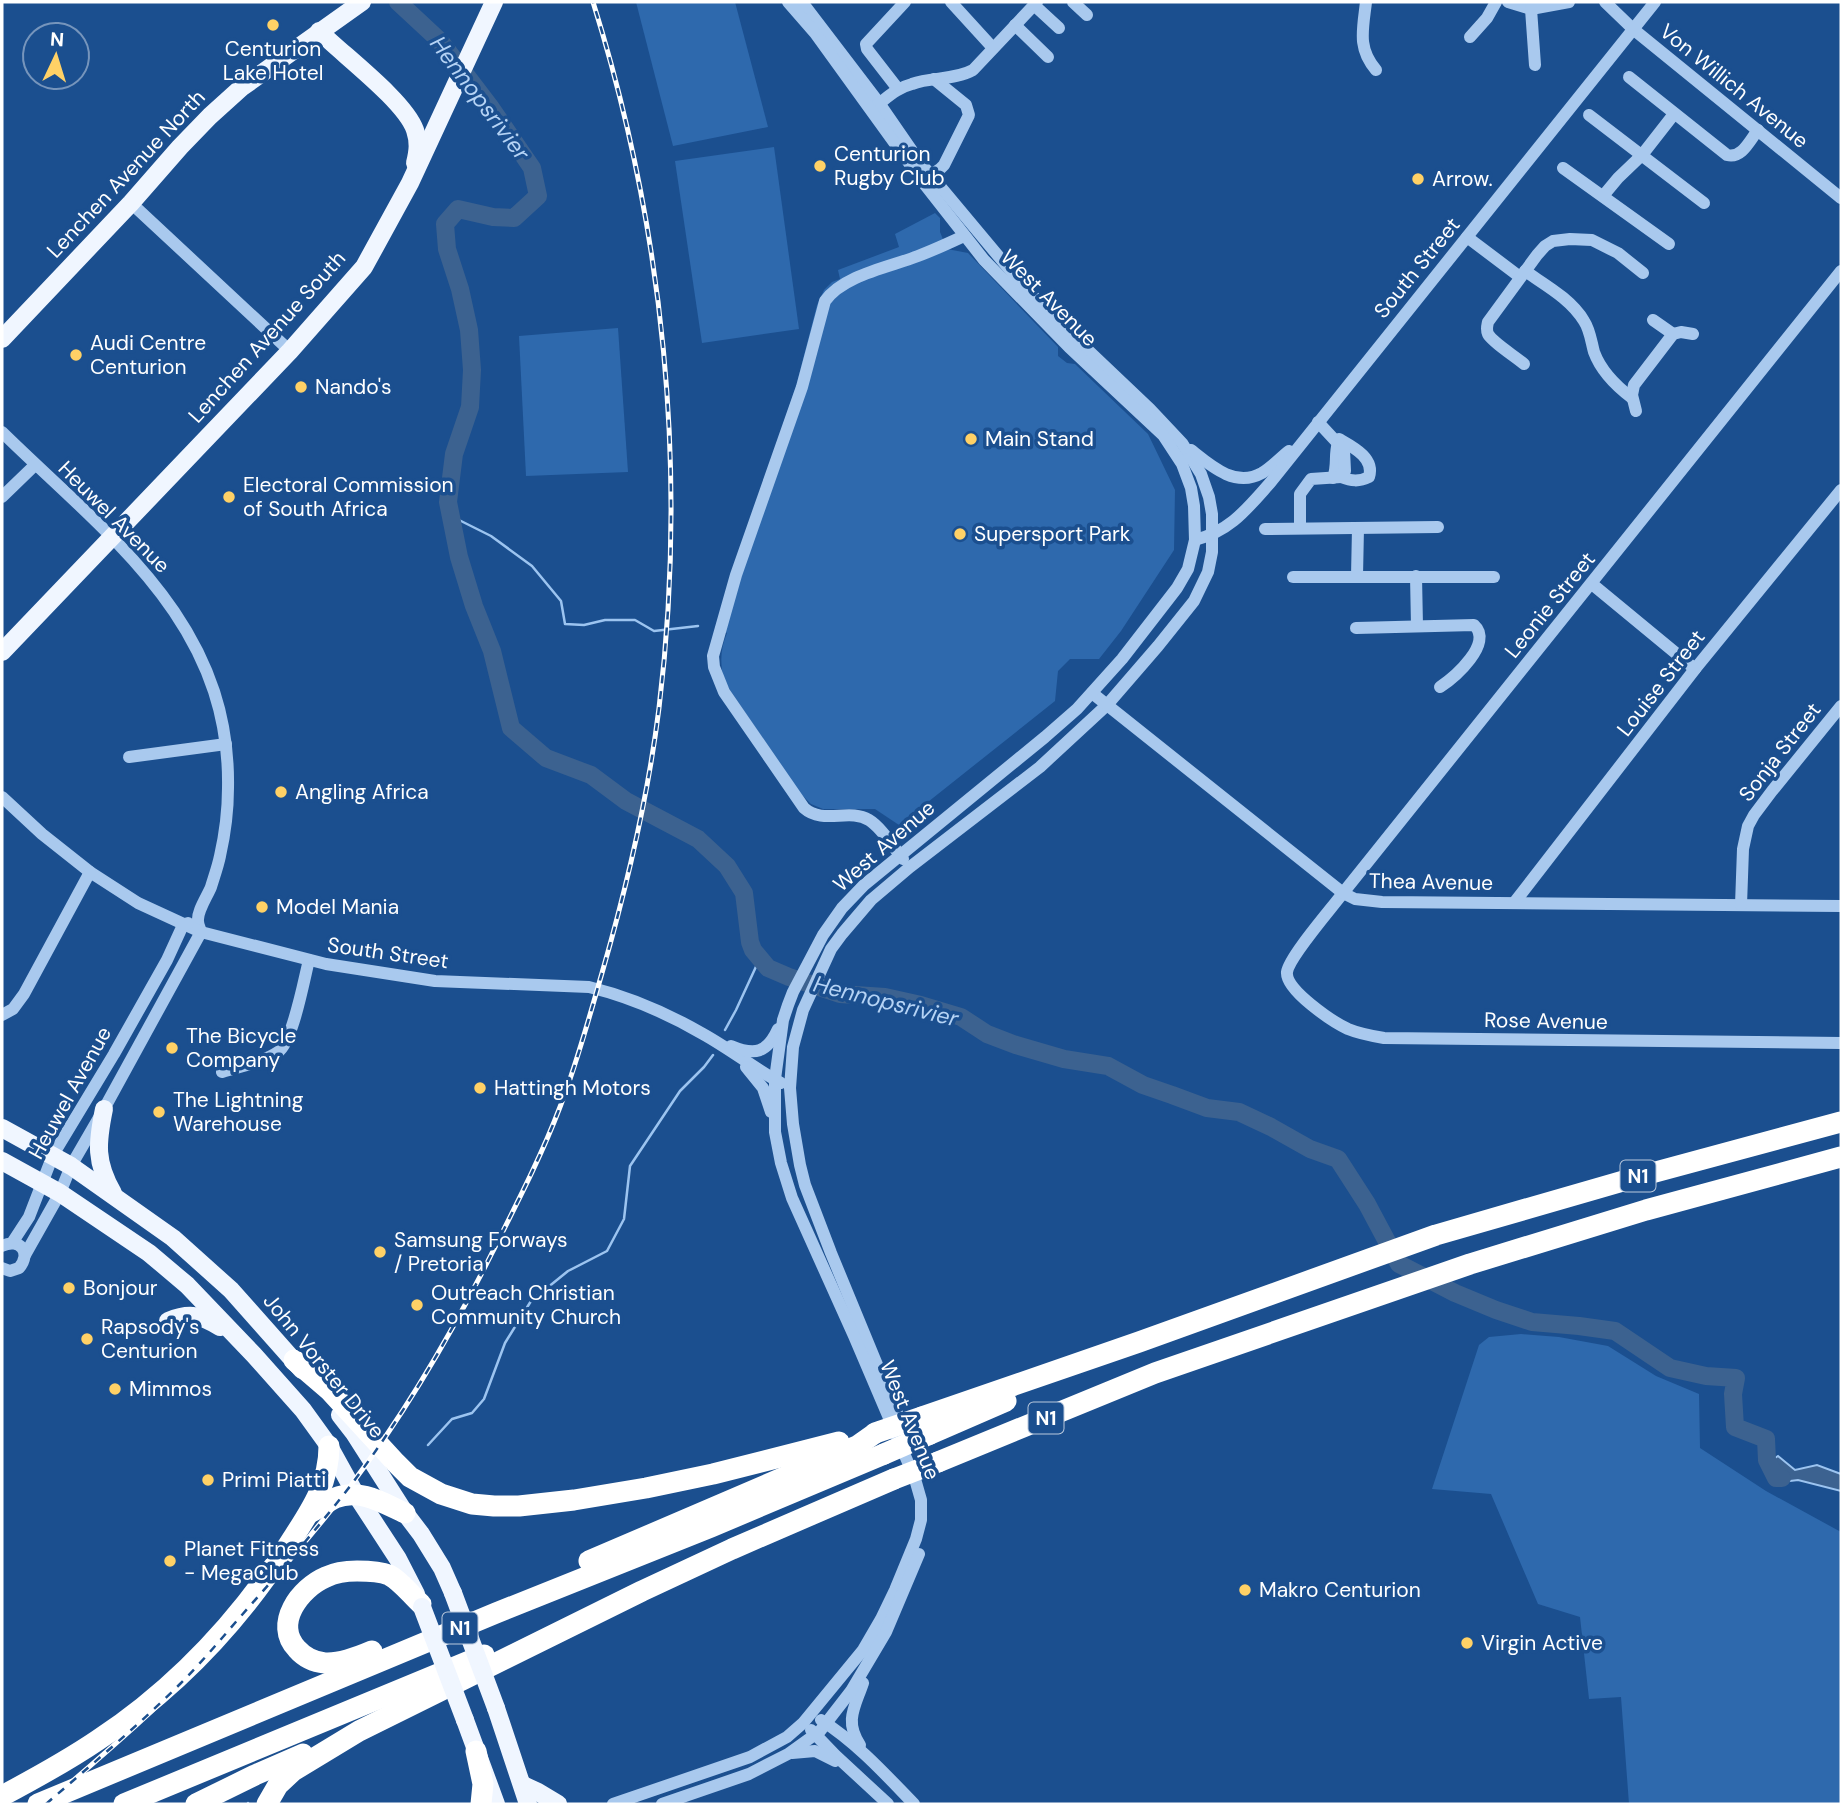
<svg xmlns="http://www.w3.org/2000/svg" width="1843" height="1806" viewBox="0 0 1843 1806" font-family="'DM Sans',sans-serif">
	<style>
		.green { fill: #2e69ad }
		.water { fill: #3c6290; stroke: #9cc4f0; stroke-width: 2 }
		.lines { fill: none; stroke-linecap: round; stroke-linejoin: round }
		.stream { stroke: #9cc4f0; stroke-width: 2.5 }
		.river { stroke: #3c6290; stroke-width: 18 }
		.minor { stroke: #a9c9ee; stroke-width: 12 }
		.major { stroke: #f0f6ff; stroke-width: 18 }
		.highway { stroke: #fff; stroke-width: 21 }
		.rail-casing { stroke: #fff; stroke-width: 5 }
		.rail { stroke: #1b4f8f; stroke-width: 2.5; stroke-dasharray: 8; stroke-linecap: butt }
		.major-bridge { stroke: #f0f6ff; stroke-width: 18 }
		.highway-bridge { stroke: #fff; stroke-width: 21 }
		.poi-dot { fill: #ffd166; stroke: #1b4f8f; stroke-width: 2.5 }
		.labels { text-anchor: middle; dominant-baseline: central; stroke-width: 7; stroke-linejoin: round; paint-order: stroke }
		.shield { fill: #1b4f8f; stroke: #bbcadd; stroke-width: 2 }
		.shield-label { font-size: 19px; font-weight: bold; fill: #fff }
		.poi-label { font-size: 21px; fill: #fff; stroke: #1b4f8f; text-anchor: start }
		.street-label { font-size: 21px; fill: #fff; stroke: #1b4f8f }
		.water-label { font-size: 23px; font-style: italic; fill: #b5d3f5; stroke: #1b4f8f }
	</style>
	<rect width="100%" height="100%" fill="#1b4f8f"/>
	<!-- green -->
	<g class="green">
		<polygon points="636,2 735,2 768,127 673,146"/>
		<polygon points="774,147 799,329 702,343 675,161"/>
		<path d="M935,213L940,218V232L947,249L968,253L1058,347V356L1067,363L1075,364L1148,434L1175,490L1174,550L1121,631L1099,659H1070L1058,671L1055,701L899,825L875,809H823L811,804L800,793L724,681C720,663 720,650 727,633L715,628L796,386L817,305L824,290L832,282L840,279L838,270L899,247L895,234Z"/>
		<polygon points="618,328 628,472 526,476 519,336"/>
		<polygon points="1521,1334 1559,1337 1608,1346 1656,1376 1699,1394 1700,1448 1766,1491 1841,1532 1841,1804 1629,1804 1621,1697 1589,1699 1580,1617 1538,1604 1491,1494 1432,1489 1479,1345 1489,1337"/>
	</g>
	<!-- water -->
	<polygon class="water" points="1778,1456 1795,1470 1817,1465 1841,1474 1841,1491 1798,1480 1774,1483 1765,1465"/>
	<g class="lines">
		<!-- stream -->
		<g class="stream">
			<polyline points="451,516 491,536 532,566 561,601 565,624 584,625 605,620 635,620 654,631 698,626"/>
			<polyline points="725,1030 736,1010 760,958"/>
			<polyline points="428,1445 452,1419 472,1413 484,1399 505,1343 531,1301 568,1271 607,1251 624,1219 630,1166 680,1091 704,1067 713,1055"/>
			<polyline points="248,1804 248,1803"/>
		</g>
		<!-- river -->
		<polyline class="river" points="398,2 440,41 491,108 532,168 538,196 514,218 493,217 458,209 445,224 447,249 460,289 469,330 472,370 470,407 454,454 448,502 459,557 474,606 492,651 511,728 546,758 591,775 626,801 698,839 727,866 744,893 750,942 753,950 768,968 789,977 840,994 885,997 921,1005 961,1017 987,1034 1016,1045 1064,1059 1108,1066 1143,1085 1172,1095 1207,1108 1239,1112 1271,1127 1310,1149 1338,1159 1367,1204 1399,1264 1455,1293 1496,1310 1532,1322 1579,1326 1615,1331 1670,1368 1706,1376 1736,1378 1733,1394 1735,1427 1766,1439 1767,1460 1776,1478 1782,1478"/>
		<!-- minor -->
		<g class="minor">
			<polyline points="802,2 879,103 919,161 1020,282 1051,315 1150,409 1182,443 1201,474 1209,497 1212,514 1212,552 1208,572 1194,601 1158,646 1107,705 1040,767 910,867 871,900 842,934 831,949 803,1010 793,1047 790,1088 793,1124 800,1165 805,1185 831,1253 904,1430"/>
			<polyline points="951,2 993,48"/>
			<polyline points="1073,2 1087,15"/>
			<path d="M1366,2C1363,29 1357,48 1376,70"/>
			<polyline points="1508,2 1531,9 1535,65"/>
			<polyline points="1605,2 1633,29 1841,198"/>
			<polyline points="1034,5 1059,28"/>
			<polyline points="1531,9 1569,2"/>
			<polyline points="1015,25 1048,57"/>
			<polyline points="1470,37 1487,18 1496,2"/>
			<path d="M1629,77L1727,155C1742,159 1750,140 1758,130"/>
			<polyline points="898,89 867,49 866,44 905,2"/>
			<path d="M873,108C886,99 896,88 912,84C931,77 955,80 973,70L1037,2"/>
			<polyline points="1589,115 1704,203"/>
			<polyline points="1563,168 1669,244"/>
			<polyline points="924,180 940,169 944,165 969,115 966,105 934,79"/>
			<polyline points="1603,196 1618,178 1642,155 1674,114"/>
			<polyline points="131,203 290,351"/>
			<polyline points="1467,237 1520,277"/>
			<path d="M1525,271C1545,285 1571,299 1584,321C1590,330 1591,341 1594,352C1601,371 1616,386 1632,398"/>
			<path d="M1841,271L1343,893C1331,909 1289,957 1287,972C1285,990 1333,1022 1348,1029C1360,1034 1372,1036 1384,1038L1841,1043"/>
			<polyline points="1653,320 1673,334"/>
			<path d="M1524,364C1515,356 1493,343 1488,334C1486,329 1487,327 1488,322L1537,255L1545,246L1553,241L1570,239L1592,240L1618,253L1643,273"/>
			<polyline points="1636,411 1632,395 1634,385 1673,334 1681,332 1693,334"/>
			<path d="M2,432C108,536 231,622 228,788C228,810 225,834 220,856C218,866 214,877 211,887C207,897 197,911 198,921C198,925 200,928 201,932L104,1109L71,1166L60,1193L25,1255"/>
			<path d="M1339,439C1353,447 1375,458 1369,477C1359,482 1351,481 1341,477"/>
			<path d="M1191,450C1211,466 1235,488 1262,473C1272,467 1280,458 1289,451"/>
			<path d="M1333,478C1338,466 1334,455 1338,443"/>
			<polyline points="2,497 35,465"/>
			<polyline points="1300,528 1300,494 1311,479 1341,477 1345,471 1344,450 1318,422"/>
			<polyline points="1265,529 1438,527"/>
			<path d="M1195,540C1230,531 1246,510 1270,483L1655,2"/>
			<polyline points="1357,576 1358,528"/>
			<polyline points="1416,576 1417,626"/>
			<polyline points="1293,577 1494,577"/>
			<polyline points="1592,584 1695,669"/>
			<path d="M1356,628L1474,625C1494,643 1455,677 1440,687"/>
			<polyline points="1092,693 1343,893 1355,899 1382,902 1841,906"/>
			<polyline points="129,757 226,744"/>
			<path d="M2,797L42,834L90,872L138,903L201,932L326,964L435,981L589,987C630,997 667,1013 703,1034C730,1049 754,1068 781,1083"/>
			<path d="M903,859C894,848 881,827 869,820C849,808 823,825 804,808L724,692L714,667L713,656L736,575L802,387L825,301C843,275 890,267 918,256C934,250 949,243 964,236"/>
			<polyline points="1514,903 1695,669 1841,490"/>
			<polyline points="1741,905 1743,849 1748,826 1754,815 1772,791 1841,706"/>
			<polyline points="2,1015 13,1009 24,994 90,872"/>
			<path d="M731,1046C755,1056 767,1053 778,1029"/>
			<polyline points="746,1067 763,1088 771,1112"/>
			<path d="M222,1072C240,1066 262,1063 278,1052C293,1042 304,979 309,960"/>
			<polyline points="12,1243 29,1217 53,1155 114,1054 167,960 183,925 188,923"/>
			<path d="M2,1246C20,1237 32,1253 19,1268L10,1271L2,1268"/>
			<path d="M821,1720C857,1743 885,1774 914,1804"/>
			<polyline points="811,1730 835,1755 888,1804"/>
			<path d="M860,1745C844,1721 855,1707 863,1683"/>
			<polyline points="792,1753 815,1751 835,1761"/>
			<polyline points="613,1804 750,1757 787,1737 803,1723 863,1650 881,1619 895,1590 916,1539 921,1520 921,1500 915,1479 854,1336 792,1198 781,1163 775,1132 775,1079 783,1020 788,1005 793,992 823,935 842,908 864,885 1045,737 1077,709 1122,659 1177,588 1188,569 1195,540 1194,506 1191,488 1182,464 1163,435 1069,347 984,260 922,181 815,33 788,2"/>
			<polyline points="662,1804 749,1774 788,1754 820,1731 851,1691 886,1632 919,1554"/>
		</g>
		<!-- major -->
		<g class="major">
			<path d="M319,31C343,55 405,101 415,130C419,142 418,151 415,163"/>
			<polyline points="2,339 131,203 180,147 210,116 241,88 362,2"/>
			<polyline points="2,652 290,351 364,267 410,183 494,2"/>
			<path d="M104,1109C97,1143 95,1162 113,1193"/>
			<polyline points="2,1128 71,1166 173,1238 231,1290 302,1370"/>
			<polyline points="2,1161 60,1193 149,1253 187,1285 254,1355 303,1410 329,1446 355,1493 398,1559 416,1594"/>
			<path d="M168,1321C190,1312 200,1315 220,1327"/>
			<polyline points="340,1415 354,1433 405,1513 421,1534 442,1568 453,1593"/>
			<polyline points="496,1708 528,1804"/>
			<polyline points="465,1720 496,1804"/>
			<polyline points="523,1785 538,1792 558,1804"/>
		</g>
		<!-- highway -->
		<g class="highway">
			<polyline points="294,1360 329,1390 396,1463 410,1477 441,1494 472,1504 494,1506 519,1506 574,1500 646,1488 713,1474 839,1442"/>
			<polyline points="922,1417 1139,1342 1436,1235 1637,1177 1841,1122"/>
			<polyline points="930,1434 1006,1401"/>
			<polyline points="938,1462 1155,1373 1470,1264 1646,1210 1841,1157"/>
			<path d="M311,1512C319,1508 327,1502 335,1498C360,1488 383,1503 405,1513"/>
			<polyline points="589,1561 843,1452 857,1446 874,1434"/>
			<path d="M372,1651C358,1657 340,1664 325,1663C314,1662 304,1657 297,1649C273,1624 300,1588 326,1577C336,1572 346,1571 357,1571C367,1571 379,1571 389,1575C401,1581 411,1595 421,1604"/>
			<polyline points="476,1751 483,1784 481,1804"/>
			<path d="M2,1796C34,1779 67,1761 98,1740C174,1690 237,1623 287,1547C308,1514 329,1487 329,1446"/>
			<polyline points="38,1804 496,1613 711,1527 884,1454"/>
			<polyline points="124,1804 484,1655"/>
			<polyline points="196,1804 255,1775 303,1754"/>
			<polyline points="267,1804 278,1785 293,1771 359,1731 642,1591 732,1549 894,1479"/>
		</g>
		<defs>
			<path id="rail" d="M46,1804C91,1765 138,1726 181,1683C202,1662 221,1639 241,1616C279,1573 316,1530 351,1485C405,1413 452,1333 492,1253C516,1205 541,1157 560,1107C577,1063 589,1018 602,973C627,886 648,797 659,708C688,471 664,229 593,2"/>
		</defs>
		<!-- rail casing -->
		<use href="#rail" class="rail-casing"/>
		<!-- rail -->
		<use href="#rail" class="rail"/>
		<!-- major-bridge -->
		<g class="major-bridge">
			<polyline points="453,1593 496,1708"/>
			<polyline points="422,1607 465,1720"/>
		</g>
		<!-- highway-bridge -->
		<g class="highway-bridge">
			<polyline points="875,1433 922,1417"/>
			<polyline points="884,1454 930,1434"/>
			<polyline points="894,1479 938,1462"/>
		</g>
	</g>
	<!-- markers -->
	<g class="poi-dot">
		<circle cx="273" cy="25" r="7"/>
		<circle cx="820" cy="166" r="7"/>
		<circle cx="1418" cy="179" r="7"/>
		<circle cx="76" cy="355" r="7"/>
		<circle cx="301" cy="387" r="7"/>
		<circle cx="971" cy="439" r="7"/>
		<circle cx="229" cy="497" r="7"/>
		<circle cx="960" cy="534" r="7"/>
		<circle cx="281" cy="792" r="7"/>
		<circle cx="262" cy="907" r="7"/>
		<circle cx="172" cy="1048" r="7"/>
		<circle cx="480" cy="1088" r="7"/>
		<circle cx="159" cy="1112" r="7"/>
		<circle cx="380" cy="1252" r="7"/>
		<circle cx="69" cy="1288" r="7"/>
		<circle cx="417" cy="1305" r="7"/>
		<circle cx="87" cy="1339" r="7"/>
		<circle cx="115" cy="1389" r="7"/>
		<circle cx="208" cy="1480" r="7"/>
		<circle cx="170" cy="1561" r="7"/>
		<circle cx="1245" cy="1590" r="7"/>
		<circle cx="1467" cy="1643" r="7"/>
	</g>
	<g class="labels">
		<!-- shield labels -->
		<g class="shield">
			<rect x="1620.5" y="1160.5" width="35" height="31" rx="5"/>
			<rect x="1028.5" y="1402.5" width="35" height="31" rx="5"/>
			<rect x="442.5" y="1612.5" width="35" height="31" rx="5"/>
		</g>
		<g class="shield-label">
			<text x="1638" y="1176">N1</text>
			<text x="1046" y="1418">N1</text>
			<text x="460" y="1628">N1</text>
		</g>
		<!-- poi labels -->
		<g class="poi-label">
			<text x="273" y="49" text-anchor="middle">Centurion<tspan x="273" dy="24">Lake Hotel</tspan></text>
			<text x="834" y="154">Centurion<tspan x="834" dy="24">Rugby Club</tspan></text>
			<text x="1432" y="179">Arrow.</text>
			<text x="90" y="343">Audi Centre<tspan x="90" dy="24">Centurion</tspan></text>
			<text x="315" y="387">Nando's</text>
			<text x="985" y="439">Main Stand</text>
			<text x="243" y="485">Electoral Commission<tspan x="243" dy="24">of South Africa</tspan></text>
			<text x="974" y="534">Supersport Park</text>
			<text x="295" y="792">Angling Africa</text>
			<text x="276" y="907">Model Mania</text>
			<text x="186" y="1036">The Bicycle<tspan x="186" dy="24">Company</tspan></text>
			<text x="494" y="1088">Hattingh Motors</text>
			<text x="173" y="1100">The Lightning<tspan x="173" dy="24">Warehouse</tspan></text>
			<text x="394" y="1240">Samsung Forways<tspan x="394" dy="24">/ Pretoria</tspan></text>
			<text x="83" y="1288">Bonjour</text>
			<text x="431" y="1293">Outreach Christian<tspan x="431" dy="24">Community Church</tspan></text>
			<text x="101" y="1327">Rapsody's<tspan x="101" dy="24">Centurion</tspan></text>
			<text x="129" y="1389">Mimmos</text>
			<text x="222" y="1480">Primi Piatti</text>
			<text x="184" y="1549">Planet Fitness<tspan x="184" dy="24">- MegaClub</tspan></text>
			<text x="1259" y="1590">Makro Centurion</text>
			<text x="1481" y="1643">Virgin Active</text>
		</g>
		<!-- street labels -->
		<g class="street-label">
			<text transform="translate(1734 86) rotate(39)">Von Willich Avenue</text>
			<text transform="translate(126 174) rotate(-47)">Lenchen Avenue North</text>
			<text transform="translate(1417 268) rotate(-51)">South Street</text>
			<text transform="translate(1049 298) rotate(45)">West Avenue</text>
			<text transform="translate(267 337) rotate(-48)">Lenchen Avenue South</text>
			<text transform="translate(114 517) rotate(45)">Heuwel Avenue</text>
			<text transform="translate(1550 605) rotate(-51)">Leonie Street</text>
			<text transform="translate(1661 683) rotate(-52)">Louise Street</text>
			<text transform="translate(1780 752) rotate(-52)">Sonja Street</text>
			<text transform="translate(884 846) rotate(-41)">West Avenue</text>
			<text transform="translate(1431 882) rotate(1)">Thea Avenue</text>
			<text transform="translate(388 953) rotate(8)">South Street</text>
			<text transform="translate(1546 1021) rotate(1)">Rose Avenue</text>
			<text transform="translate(70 1093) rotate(-61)">Heuwel Avenue</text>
			<text transform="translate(324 1366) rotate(51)">John Vorster Drive</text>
			<text transform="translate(910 1420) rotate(68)">West Avenue</text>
		</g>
		<!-- water labels -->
		<g class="water-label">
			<text transform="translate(480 98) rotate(53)">Hennopsrivier</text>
			<text transform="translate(886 1001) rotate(14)">Hennopsrivier</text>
		</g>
	</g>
	<!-- border -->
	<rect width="1843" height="1806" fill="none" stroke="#ffffff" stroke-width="7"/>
	<!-- north arrow -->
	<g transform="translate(56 56) rotate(4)"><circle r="33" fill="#1b4f8f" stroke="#7695bc" stroke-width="2"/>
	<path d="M0-5L12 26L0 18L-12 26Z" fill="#ffd166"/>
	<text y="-10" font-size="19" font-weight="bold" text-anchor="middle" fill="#ffffff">N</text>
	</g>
</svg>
